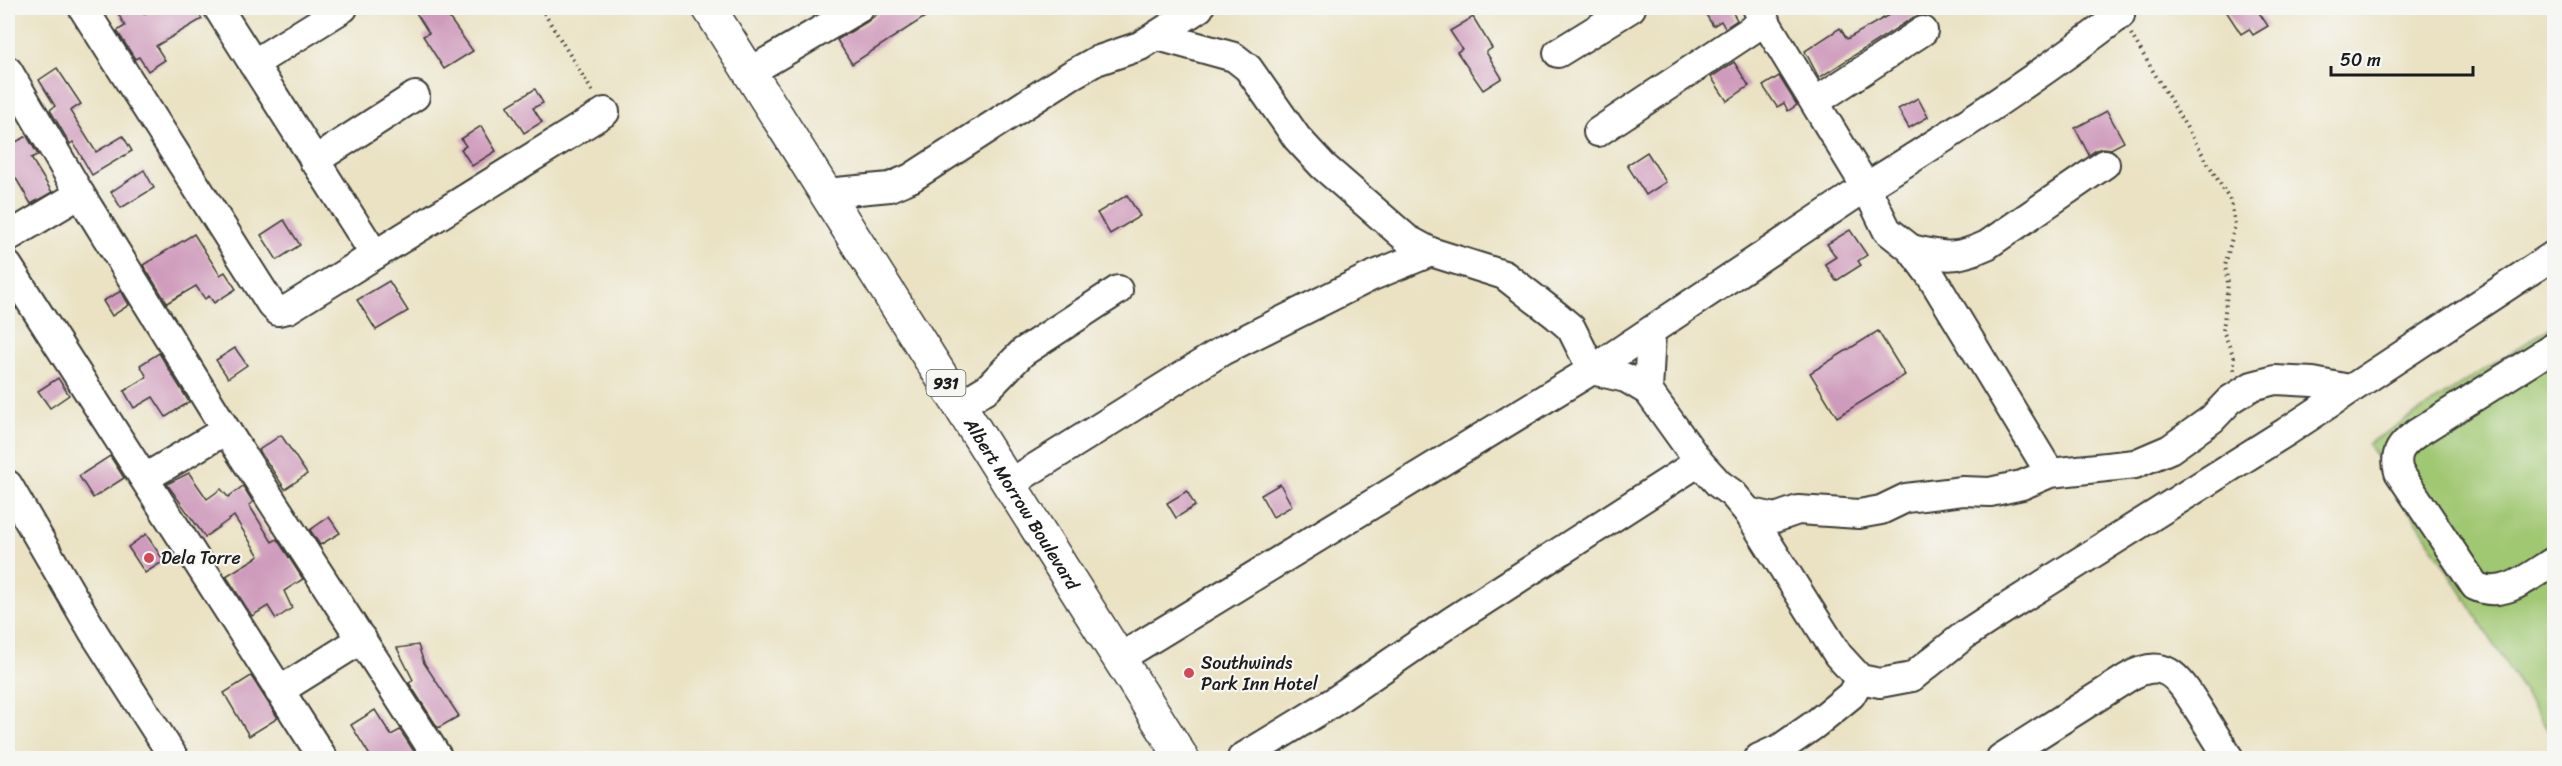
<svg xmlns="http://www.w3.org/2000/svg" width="2562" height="766" viewBox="0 0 2562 766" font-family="Sriracha,sans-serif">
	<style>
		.green { fill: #a0c772; stroke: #5e7247; stroke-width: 1.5 }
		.building { fill: #cf9bbc }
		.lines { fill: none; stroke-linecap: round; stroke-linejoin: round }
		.minor-casing { stroke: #3b3a35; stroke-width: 32 }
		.highway-casing { stroke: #3b3a35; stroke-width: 36 }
		.path { stroke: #3b3a35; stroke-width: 4; stroke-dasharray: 1.5 4.5; stroke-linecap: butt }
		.minor { stroke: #fff; stroke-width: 28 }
		.highway { stroke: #fff; stroke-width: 33 }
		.poi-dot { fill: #d1495b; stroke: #f6f6f2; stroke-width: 2 }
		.labels { text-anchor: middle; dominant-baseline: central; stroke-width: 4.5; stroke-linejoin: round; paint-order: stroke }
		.shield { fill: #f6f6f2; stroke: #5d5d5c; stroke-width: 1.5 }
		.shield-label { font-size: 16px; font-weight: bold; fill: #1c1c1c }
		.street-label { font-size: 18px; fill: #1c1c1c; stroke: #f6f6f2 }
		.poi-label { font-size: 18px; fill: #1c1c1c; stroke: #f6f6f2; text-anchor: start }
	</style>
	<rect width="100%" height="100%" fill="#f6f6f2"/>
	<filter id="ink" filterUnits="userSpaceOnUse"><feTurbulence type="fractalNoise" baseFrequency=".0167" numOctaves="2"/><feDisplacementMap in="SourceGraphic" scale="12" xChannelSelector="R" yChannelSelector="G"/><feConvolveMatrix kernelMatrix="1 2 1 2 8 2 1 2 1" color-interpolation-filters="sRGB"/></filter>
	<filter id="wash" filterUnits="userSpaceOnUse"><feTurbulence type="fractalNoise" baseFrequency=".008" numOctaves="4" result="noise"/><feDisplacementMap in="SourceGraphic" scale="24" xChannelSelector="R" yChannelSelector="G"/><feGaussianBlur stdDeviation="1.35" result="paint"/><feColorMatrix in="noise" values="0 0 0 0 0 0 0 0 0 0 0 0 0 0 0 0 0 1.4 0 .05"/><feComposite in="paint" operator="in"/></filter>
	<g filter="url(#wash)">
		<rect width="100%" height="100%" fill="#eae2c3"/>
		<!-- green -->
		<polygon class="green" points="2554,325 2554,740 2368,444"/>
		<g id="blocks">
			<!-- building -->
			<g class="building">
				<polygon points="115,8 141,8 144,14 155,8 195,8 202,19 156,46 165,60 148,71 139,57 135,59 117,31 125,26"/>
				<polygon points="413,8 442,8 473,51 444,69 423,36 429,33"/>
				<polygon points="885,8 939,8 852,64 837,40 867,22"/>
				<polygon points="1702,8 1741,8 1733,13 1737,20 1725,28 1721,21 1713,26"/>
				<polygon points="1901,8 1939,8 1927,15 1914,17 1819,78 1805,51 1840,28 1847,39"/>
				<polygon points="2224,8 2256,8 2268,26 2253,35 2249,29 2241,34"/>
				<polygon points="1473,17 1492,48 1486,52 1502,78 1483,90 1457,52 1462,49 1450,31"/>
				<polygon points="1734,62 1749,86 1727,101 1711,77"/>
				<polygon points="57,68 81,104 70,111 96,152 123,136 132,151 92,175 73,142 70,144 50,110 55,106 39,80"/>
				<polygon points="1779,76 1797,105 1788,111 1784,103 1777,107 1763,86"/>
				<polygon points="535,89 543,103 533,108 542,122 524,133 507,106"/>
				<polygon points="1918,98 1928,117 1909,128 1898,109"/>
				<polygon points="2107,111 2124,142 2111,149 2103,148 2096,150 2089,155 2075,128"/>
				<polygon points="481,126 496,151 472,166 461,149 466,146 461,139"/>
				<polygon points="27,136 38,155 31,158 52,192 31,204 8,165 8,146"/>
				<polygon points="1647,152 1666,182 1646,195 1627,165"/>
				<polygon points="144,170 154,188 121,208 111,192"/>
				<polygon points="1127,195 1140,216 1110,234 1097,213"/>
				<polygon points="284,220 300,245 277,260 261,235"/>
				<polygon points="1850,230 1867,255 1858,261 1861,265 1836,281 1825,264 1836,257 1827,244"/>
				<polygon points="194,234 220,275 225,272 236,289 214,303 209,296 205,299 196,286 167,303 143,265"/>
				<polygon points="389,281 408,311 376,330 357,300"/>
				<polygon points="121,291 129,305 112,316 103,301"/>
				<polygon points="8,296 16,309 8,314"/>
				<polygon points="1878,331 1905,375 1837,417 1810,373"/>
				<polygon points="235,348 247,365 228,378 216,360"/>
				<polygon points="159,353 189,402 166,417 153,397 134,408 124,391 147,377 140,365"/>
				<polygon points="58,378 69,395 50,408 38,391"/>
				<polygon points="281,435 307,474 285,489 259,450"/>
				<polygon points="110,456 124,478 93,498 79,476"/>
				<polygon points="189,473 207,499 221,489 228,497 243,486 253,502 249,505 272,542 277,539 303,579 284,591 292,608 276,619 268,606 252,616 226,576 259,556 234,516 205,537 167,484"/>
				<polygon points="1280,484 1292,506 1273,517 1261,495"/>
				<polygon points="1187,491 1195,506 1176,518 1167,503"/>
				<polygon points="329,517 340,533 320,545 310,530"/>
				<polygon points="146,534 164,561 145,573 128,547"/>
				<polygon points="418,645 424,663 459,716 438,728 409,683 413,680 397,648"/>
				<polygon points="251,676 278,718 249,736 224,693"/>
				<polygon points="375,710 391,735 400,730 417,756 413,759 372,759 351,725"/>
			</g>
		</g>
	</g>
	<g filter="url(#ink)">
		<use href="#blocks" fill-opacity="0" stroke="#3b3a35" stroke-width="1.5"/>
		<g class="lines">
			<defs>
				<g id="minor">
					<polyline points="83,8 271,304 278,311 288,309 605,112"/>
					<polyline points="218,8 375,255"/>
					<polyline points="1158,36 1234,57 1248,68 1297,138 1323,166 1407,239 1431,252 1504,275 1557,316 1571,328 1592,370 1626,378 1648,391"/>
					<polyline points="1558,53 1631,8"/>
					<polyline points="253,64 343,8"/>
					<polyline points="8,71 80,194 226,430 438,758"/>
					<polyline points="748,73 859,8"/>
					<polyline points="1815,102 1923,31"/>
					<polyline points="1598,132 1765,21"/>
					<polyline points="314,161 415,96"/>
					<polyline points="826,193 890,187 911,178 1071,75 1096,61 1140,46 1199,8"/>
					<polyline points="8,237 80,194"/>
					<path d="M1911,249C1946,257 1954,260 1987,245L2105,164"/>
					<polyline points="8,266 323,758"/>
					<polyline points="1651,332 1648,391 1699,462 1719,484 1733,494 1748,512 1775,518 1798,510 1859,514 1881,510 1906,498 1963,491 1990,492 2022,485 2050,473 2135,464 2170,449 2212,419 2230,400 2252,386 2275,380 2313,382 2349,389"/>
					<path d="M2554,347L2417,433C2402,444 2393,453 2399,472L2475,586C2504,600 2530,576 2554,561"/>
					<polyline points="960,405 988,388 1023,352 1118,290"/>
					<path d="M2050,473L1931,276L1911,249L1887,230L1866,187C1954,133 2037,78 2120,15"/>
					<polyline points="145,478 226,430"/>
					<polyline points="1009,484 1222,351 1370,277 1431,252"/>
					<polyline points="8,485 94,633 174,758"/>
					<polyline points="1748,512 1838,655 1860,679 1880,683 1912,677 1966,634 1995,615 2286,432 2554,255"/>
					<polyline points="1118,659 1592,370 1866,187 1757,8"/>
					<polyline points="279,691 362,639"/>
					<polyline points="1242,758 1332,703 1452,621 1699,462"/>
					<polyline points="1759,758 1781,748 1814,725 1851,695 1860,679"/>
					<path d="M2001,758L2127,678C2166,654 2179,679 2199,710C2209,726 2219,742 2229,758"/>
				</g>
				<g id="highway">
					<path id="s1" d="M709,8L1182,758"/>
				</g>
			</defs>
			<!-- minor casing -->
			<use href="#minor" class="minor-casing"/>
			<!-- highway casing -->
			<use href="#highway" class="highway-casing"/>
			<!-- path -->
			<g class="path">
				<polyline points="541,8 594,94"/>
				<polyline points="2131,34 2231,202 2235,225 2225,266 2228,283 2223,331 2234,357 2234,370"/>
			</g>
			<!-- minor -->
			<use href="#minor" class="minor"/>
			<!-- highway -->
			<use href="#highway" class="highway"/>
		</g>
	</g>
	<!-- markers -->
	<g class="poi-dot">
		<circle cx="149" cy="558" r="6"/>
		<circle cx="1189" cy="673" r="6"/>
	</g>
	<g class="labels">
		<!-- shield labels -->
		<rect class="shield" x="926.5" y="370" width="39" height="26" rx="4.5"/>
		<g class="shield-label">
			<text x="946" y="383">931</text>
		</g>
		<!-- street labels -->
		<g class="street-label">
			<text stroke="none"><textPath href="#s1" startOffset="586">Albert Morrow Boulevard</textPath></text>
		</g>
		<!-- poi labels -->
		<g class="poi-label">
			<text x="161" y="558">Dela Torre</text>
			<text x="1201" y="663">Southwinds<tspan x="1201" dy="21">Park Inn Hotel</tspan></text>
		</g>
	</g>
	<!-- margin -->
	<rect width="2562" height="766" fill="none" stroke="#f6f6f2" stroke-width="30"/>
	<!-- scale -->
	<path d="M2331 66v9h142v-9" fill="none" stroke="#1c1c1c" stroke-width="3"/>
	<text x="2340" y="66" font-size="18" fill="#1c1c1c" stroke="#f6f6f2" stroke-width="4.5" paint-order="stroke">50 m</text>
</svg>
